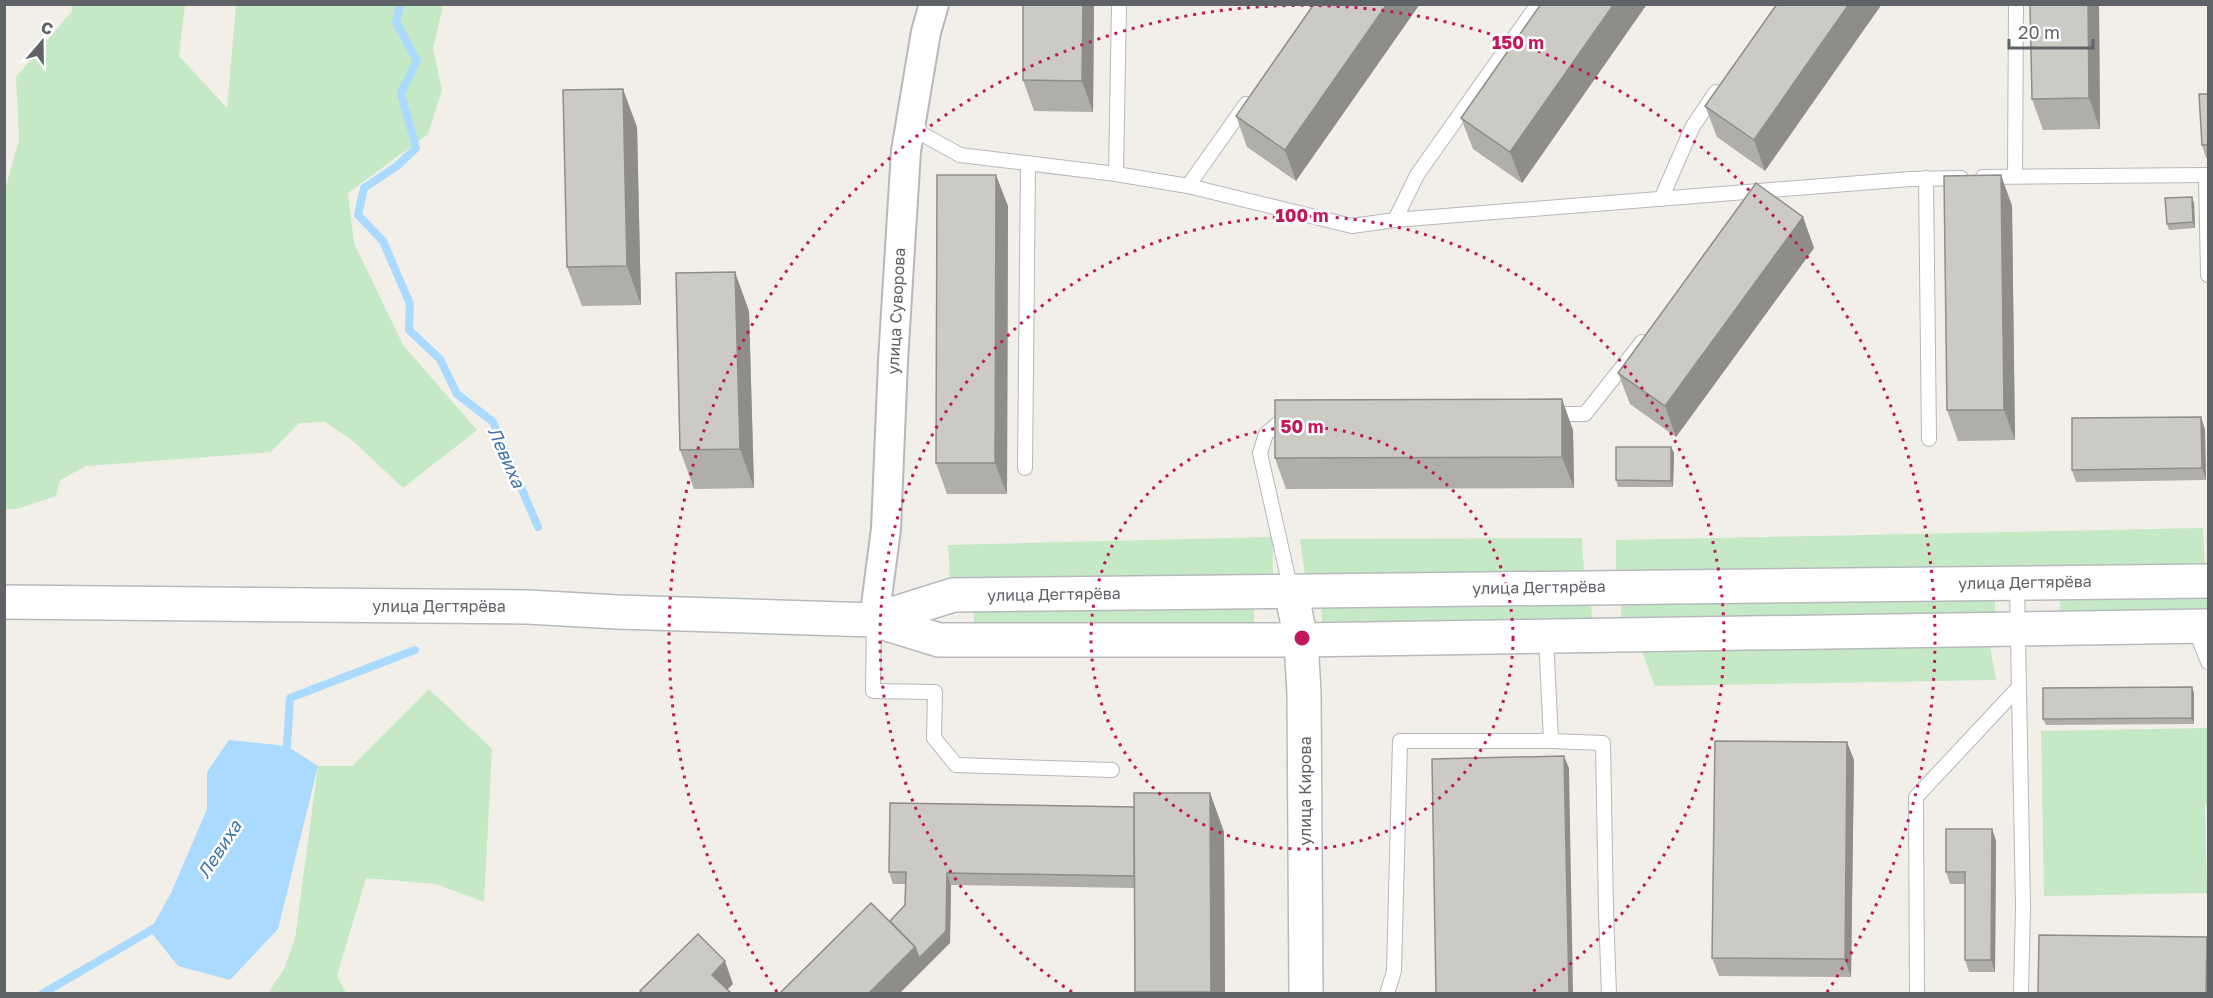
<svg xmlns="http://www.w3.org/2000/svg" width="2213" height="998" viewBox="0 0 2213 998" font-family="'Golos Text',sans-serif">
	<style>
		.green { fill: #c5e8c5 }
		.water { fill: #aadaff }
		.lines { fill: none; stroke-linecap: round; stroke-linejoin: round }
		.stream { stroke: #aadaff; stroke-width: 8 }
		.lane-casing { stroke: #b5b8bc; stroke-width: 16 }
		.street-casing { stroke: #b5b8bc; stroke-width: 32 }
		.secondary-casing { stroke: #b6babf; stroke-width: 36 }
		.lane { stroke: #fff; stroke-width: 14 }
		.street { stroke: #fff; stroke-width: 28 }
		.secondary { stroke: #fff; stroke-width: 33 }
		.wall { fill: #afaea9 }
		.shaded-wall { fill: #8f8d8a }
		.building { fill: #cccac5; stroke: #8f8d8a; stroke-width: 1.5 }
		.ring { fill: none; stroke: #c2185b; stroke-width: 3; stroke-dasharray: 3 6 }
		.labels { text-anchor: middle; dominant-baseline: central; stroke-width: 5; stroke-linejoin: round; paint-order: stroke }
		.street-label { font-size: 16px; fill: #5f6368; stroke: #fff }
		.water-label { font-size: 18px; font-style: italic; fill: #4174aa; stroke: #fff }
		.centre { fill: #c2185b; stroke: #fff; stroke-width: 3 }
		.ring-label { font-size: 18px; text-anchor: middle; font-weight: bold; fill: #c2185b; stroke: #fff; stroke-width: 5; stroke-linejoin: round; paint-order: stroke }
	</style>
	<rect width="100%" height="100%" fill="#f1efe8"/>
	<!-- green -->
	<g class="green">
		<polygon points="72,5 185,5 179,56 227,108 236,5 443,5 433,49 442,90 428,134 348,193 354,243 403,345 477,430 403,488 352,440 325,422 299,423 271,452 86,466 60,480 56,496 16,509 5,509 4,193 19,140 16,77 72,11"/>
		<polygon points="2203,528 2205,567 1616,572 1616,540"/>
		<polygon points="1273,537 1273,575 950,580 948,545"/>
		<polygon points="1582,538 1584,573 1305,575 1300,539"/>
		<polygon points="2208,594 2208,610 2060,612 2060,596"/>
		<polygon points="1995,597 1995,612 1621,618 1621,602"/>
		<polygon points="1591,603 1592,618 1322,622 1321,607"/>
		<polygon points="1254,608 1254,623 974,627 974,611"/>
		<polygon points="1990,646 1996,680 1655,686 1642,652"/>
		<polygon points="429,689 492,749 484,902 436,884 366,878 337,976 346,993 268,993 284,969 295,939 318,766 352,766"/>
		<polygon points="2208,728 2208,805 2205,805 2207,893 2044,896 2041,731"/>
	</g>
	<!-- water -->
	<polygon class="water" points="229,740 287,746 318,766 278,929 230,980 178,966 150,931 171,893 207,809 207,772"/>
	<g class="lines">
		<!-- stream -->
		<g class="stream">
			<polyline points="400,4 396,22 417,61 401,93 416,148 397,166 364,188 358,215 383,241 410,304 409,330 440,359 457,394 493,422 538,527"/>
			<polyline points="282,754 287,746 290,698 415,650"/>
			<polyline points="42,994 158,926"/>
		</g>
		<defs>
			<g id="lane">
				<polyline points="913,120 922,134 960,155 1116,174 1188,186 1352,226 1395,220 1910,179 1961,178"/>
				<polyline points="1116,174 1119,4"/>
				<polyline points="2206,175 2208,275"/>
				<polyline points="2015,176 2016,4"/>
				<polyline points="1983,177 2208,175"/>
				<polyline points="1926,178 1929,439"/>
				<polyline points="1188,186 1246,104"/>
				<polyline points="1661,199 1693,126 1716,92"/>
				<polyline points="1395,220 1417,175 1538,4"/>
				<polyline points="1550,414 1585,414 1642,342"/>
				<polyline points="1287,416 1266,434 1260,453 1291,591"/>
				<polyline points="1025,468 1028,163"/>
				<polyline points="2017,582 2023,907 2021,994"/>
				<polyline points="874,620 873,691 935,692 934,738 956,765 1112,770"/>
				<polyline points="2194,626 2208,662"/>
				<polyline points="1551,741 1603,743 1606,911 1609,994"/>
				<polyline points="1387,994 1394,971 1400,741 1551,741 1546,636"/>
				<polyline points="1917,994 1916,797 2018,688"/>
			</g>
			<polyline id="street" points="874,620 886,529 893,361 906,151 926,32 934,4"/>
			<g id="secondary">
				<polyline points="1291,591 1301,640 1304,693 1306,994"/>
				<polyline points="4,602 528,607 617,612 874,620 939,640 1301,640 2208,626"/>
				<polyline points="874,620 953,595 2208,581"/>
			</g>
		</defs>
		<!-- lane casing -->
		<use href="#lane" class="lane-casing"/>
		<!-- street casing -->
		<use href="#street" class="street-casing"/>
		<!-- secondary casing -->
		<use href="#secondary" class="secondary-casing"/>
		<!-- lane -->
		<use href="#lane" class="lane"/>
		<!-- street -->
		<use href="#street" class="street"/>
		<!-- secondary -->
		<use href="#secondary" class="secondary"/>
	</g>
	<!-- wall -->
	<g class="wall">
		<polygon points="1023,4 1094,4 1093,112 1034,111 1023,80"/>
		<polygon points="1314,4 1296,181 1247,147 1236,116"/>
		<polygon points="1541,4 1647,4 1522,183 1473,149 1461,118"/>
		<polygon points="1777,4 1765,171 1717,137 1705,106"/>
		<polygon points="2099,4 2100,129 2043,130 2032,99"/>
		<polygon points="2208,94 2208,158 2206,158 2202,145"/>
		<polygon points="637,127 641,305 582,306 567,267"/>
		<polygon points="2001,175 2012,206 2015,440 1958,441 1947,410"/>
		<polygon points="2194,203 2195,228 2169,230 2167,224"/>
		<polygon points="1008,206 1007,494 947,494 936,463"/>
		<polygon points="1803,217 1814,248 1676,437 1630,404 1618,373"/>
		<polygon points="749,311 754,488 694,489 680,450"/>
		<polygon points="2201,417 2205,430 2206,480 2076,482 2072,470"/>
		<polygon points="1573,430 1574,488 1286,489 1275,458"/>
		<polygon points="1671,447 1674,453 1673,487 1618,487 1616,480"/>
		<polygon points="2194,693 2194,724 2046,725 2043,719"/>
		<polygon points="1854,760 1851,977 1719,976 1712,958"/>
		<polygon points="1210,793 1224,832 1225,993 1135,993 1134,888 951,885 950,943 890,921 905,905 906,884 893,884 889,872 1134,807"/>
		<polygon points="1992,829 1996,841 1995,972 1969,972 1965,960 1965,884 1950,884 1946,872"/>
	</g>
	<!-- shaded-wall -->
	<g class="shaded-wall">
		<polygon points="1083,4 1094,4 1093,112 1082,81"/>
		<polygon points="1387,4 1420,4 1296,181 1285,150"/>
		<polygon points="1614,4 1647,4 1522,183 1510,152"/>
		<polygon points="1849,4 1882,4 1765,171 1754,140"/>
		<polygon points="2088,4 2099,4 2100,129 2089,98"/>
		<polygon points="623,89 637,127 641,305 627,266"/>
		<polygon points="996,175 1008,206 1007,494 995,463"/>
		<polygon points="2001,175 2012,206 2015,440 2004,410"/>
		<polygon points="2192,197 2194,203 2195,228 2193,222"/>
		<polygon points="1803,217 1814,248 1676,437 1665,406"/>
		<polygon points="735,272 749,311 754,488 740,449"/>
		<polygon points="1562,399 1573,430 1574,488 1562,457"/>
		<polygon points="2201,417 2205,430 2206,480 2202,468"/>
		<polygon points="1671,447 1674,453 1673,487 1671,481"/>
		<polygon points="2192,687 2194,693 2194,724 2192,718"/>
		<polygon points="1847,742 1854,760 1851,977 1845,959"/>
		<polygon points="1564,756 1569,768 1573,993 1569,993"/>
		<polygon points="1210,793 1224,832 1225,993 1211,993 1211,992"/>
		<polygon points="1992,829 1996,841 1995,972 1991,960"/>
		<polygon points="947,873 951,885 950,943 900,993 869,993 915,947"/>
		<polygon points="2207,937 2208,940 2208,993 2206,993"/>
		<polygon points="725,961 733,984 724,993 712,975"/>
	</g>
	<!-- building -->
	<g class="building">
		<polygon points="1023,4 1083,4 1082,81 1023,80"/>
		<polygon points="1314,4 1387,4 1285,150 1236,116"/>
		<polygon points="1541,4 1614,4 1510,152 1461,118"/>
		<polygon points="1777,4 1849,4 1754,140 1705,106"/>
		<polygon points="2030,4 2088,4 2089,98 2032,99"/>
		<polygon points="623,89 627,266 567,267 563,90"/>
		<polygon points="2199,94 2208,94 2208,145 2202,145"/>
		<polygon points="937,175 996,175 995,463 936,463"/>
		<polygon points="2001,175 2004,410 1947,410 1944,176"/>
		<polygon points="1756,183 1803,217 1665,406 1618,373"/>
		<polygon points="2192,197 2193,222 2167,224 2165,198"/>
		<polygon points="735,272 740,449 680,450 676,273"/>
		<polygon points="1562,399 1562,457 1275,458 1275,400"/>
		<polygon points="2201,417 2202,468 2072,470 2072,418"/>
		<polygon points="1616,447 1671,447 1671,481 1616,480"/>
		<polygon points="2192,687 2192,718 2043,719 2043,688"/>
		<polygon points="1715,741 1847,742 1845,959 1712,958"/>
		<polygon points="1564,756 1569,993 1436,993 1432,759"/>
		<polygon points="1134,793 1210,793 1211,992 1135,992"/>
		<polygon points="890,803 1134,807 1134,876 947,873 946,931 919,958 915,947 890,921 905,905 906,872 889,872"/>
		<polygon points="1946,829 1992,829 1991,960 1965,960 1965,872 1946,872"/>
		<polygon points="871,903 915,947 869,993 780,993"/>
		<polygon points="698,934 725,961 712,975 731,993 643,993 640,991"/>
		<polygon points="2039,935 2207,937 2206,993 2038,993"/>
	</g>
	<!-- distance rings -->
	<g class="ring">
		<circle cx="1302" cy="638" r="211"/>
		<path d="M1072 992A422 422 0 1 1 1532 992"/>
		<path d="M777 992A633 633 0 1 1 1827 992"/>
	</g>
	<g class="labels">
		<!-- street labels -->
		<g class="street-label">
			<text transform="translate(896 311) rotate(-87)">улица Суворова</text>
			<text transform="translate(2025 582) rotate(-1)">улица Дегтярёва</text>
			<text transform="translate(1539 587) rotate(-1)">улица Дегтярёва</text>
			<text transform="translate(1054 594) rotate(-1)">улица Дегтярёва</text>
			<text x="439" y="606">улица Дегтярёва</text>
			<text transform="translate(1305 791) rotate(-90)">улица Кирова</text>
		</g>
		<!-- water labels -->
		<g class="water-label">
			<text transform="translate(507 457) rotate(66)">Левиха</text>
			<text transform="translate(219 849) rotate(-57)">Левиха</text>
		</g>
	</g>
	<circle cx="1302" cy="638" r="9" class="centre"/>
	<g class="ring-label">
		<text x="1518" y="49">150 m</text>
		<text x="1302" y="222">100 m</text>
		<text x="1302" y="433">50 m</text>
	</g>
	<!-- border -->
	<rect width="2213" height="998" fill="none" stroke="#5f6368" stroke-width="12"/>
	<!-- north arrow -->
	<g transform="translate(42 42) rotate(20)" stroke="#ffffff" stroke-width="4.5" paint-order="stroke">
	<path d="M0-4.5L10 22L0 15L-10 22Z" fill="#5f6368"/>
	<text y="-9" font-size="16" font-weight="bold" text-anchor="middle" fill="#5f6368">С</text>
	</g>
	<!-- scale -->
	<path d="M2009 39v9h84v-9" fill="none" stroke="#5f6368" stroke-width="3"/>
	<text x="2018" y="39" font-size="18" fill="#5f6368" stroke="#ffffff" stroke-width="4.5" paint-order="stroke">20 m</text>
</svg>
